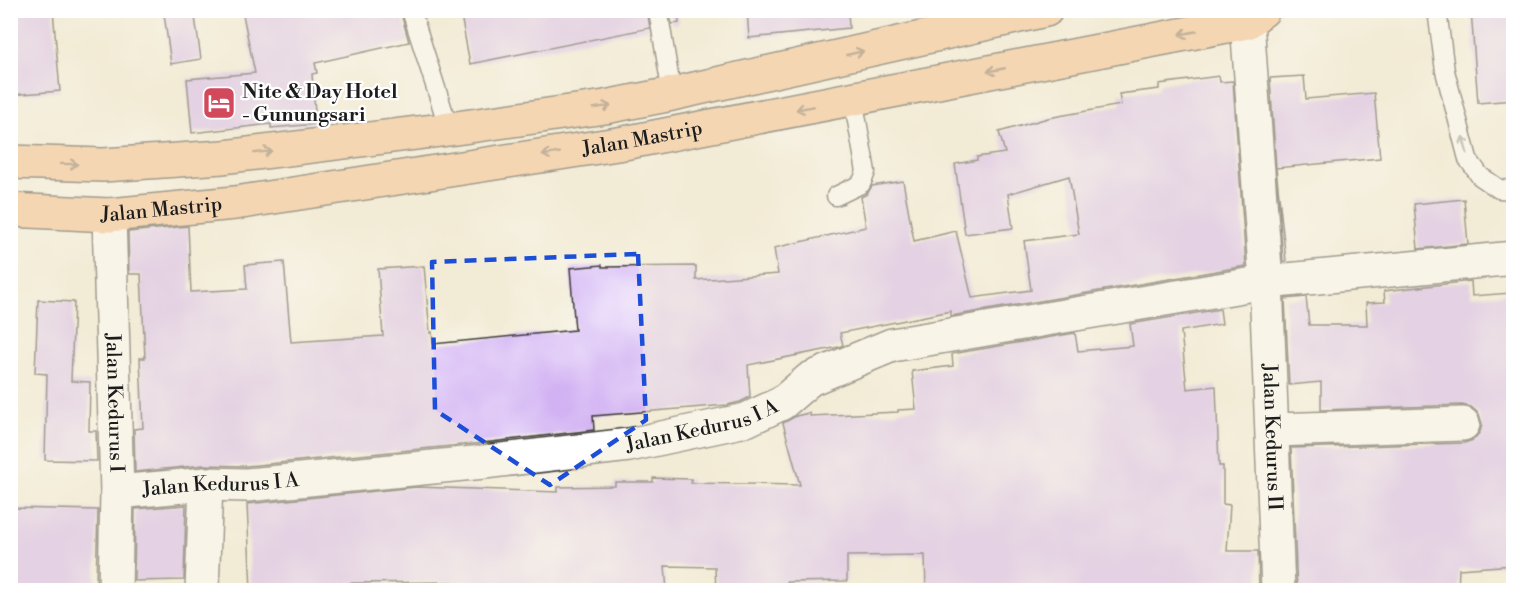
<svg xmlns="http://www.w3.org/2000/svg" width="1524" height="601" viewBox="0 0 1524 601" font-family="'Libre Bodoni',serif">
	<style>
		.building { fill: #d2b2f3 }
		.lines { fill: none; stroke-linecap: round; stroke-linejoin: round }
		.lane-casing { stroke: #3c3b38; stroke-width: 21 }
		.street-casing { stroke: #3c3b38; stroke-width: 36 }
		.primary-casing { stroke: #3c3b38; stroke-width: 36 }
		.lane { stroke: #fff; stroke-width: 18 }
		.street { stroke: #fff; stroke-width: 33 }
		.primary { stroke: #f8bd89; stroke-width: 33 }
		.oneway { stroke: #8a6c52 }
		.oneway2 { stroke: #999 }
		.marked { fill: none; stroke: #1d4ed8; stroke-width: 4.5; stroke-dasharray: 12 8; stroke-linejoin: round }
		.labels { text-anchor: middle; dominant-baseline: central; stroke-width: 4.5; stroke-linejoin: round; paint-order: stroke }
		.poi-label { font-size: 20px; font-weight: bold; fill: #1c1c1c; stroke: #fff; text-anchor: start }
		.street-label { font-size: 20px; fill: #1c1c1c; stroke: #fff }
	</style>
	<rect width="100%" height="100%" fill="#fff"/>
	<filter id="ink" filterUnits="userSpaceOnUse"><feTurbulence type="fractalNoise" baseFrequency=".0167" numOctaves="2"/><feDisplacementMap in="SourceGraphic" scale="12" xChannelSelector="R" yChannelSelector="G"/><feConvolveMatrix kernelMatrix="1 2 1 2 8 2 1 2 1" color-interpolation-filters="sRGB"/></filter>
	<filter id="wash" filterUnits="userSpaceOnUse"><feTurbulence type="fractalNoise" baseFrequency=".008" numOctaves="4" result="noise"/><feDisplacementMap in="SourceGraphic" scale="24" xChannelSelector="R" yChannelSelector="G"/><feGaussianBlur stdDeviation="1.35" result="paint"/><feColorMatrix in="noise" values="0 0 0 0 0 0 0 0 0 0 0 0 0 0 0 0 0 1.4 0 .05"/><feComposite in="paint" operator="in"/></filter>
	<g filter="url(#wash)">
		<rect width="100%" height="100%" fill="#f2ebd5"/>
		<g id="blocks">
			<!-- building -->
			<g class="building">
				<polygon points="10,10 53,10 60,91 10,95"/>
				<polygon points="194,10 201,59 171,64 164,14"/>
				<polygon points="242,10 400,10 409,42 315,63 317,73 312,74 316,124 271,128 271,124 192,133 187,79 255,73"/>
				<polygon points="460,10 647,10 650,28 470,64"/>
				<polygon points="669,10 678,10 679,23 672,24"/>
				<polygon points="747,10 848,10 849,28 749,38"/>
				<polygon points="1471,10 1514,10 1514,100 1478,103"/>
				<polygon points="1219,76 1220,82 1233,81 1246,266 951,316 951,311 840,333 843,345 839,347 748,365 750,397 740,402 727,405 593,416 594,430 482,443 246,466 204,465 135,472 134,429 143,428 140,358 145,358 141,274 129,274 128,232 188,226 191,292 247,289 245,265 284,262 291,342 383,336 378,269 424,266 430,333 432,332 433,344 575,330 570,268 602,265 602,267 696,266 696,280 778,274 774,248 866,227 861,197 867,194 872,186 903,181 914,241 956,231 972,298 1031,290 1024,241 1079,234 1069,176 1008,194 1013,228 965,234 955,164 977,160 977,157 1005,153 999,132 1048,118 1121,105 1119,94 1159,89 1159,84"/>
				<polygon points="1304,76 1306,99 1374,93 1380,158 1276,168 1270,78"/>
				<polygon points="1276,168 1286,261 1283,261"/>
				<polygon points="1464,199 1468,244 1418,249 1414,204"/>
				<polygon points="1471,281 1472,296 1511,293 1514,317 1514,565 1459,569 1458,591 1297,591 1291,448 1464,443 1473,440 1480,432 1482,424 1479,414 1471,407 1462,405 1321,410 1321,382 1289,385 1285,299 1306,297 1309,325 1367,325 1366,303 1385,302 1384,291"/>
				<polygon points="38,300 74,302 71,381 90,382 89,431 96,431 97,461 45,460 47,374 35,373"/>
				<polygon points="1220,309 1222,324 1181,331 1187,389 1216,386 1219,466 1223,466 1223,504 1230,505 1227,551 1258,551 1259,591 926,591 925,555 847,556 847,581 787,582 787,591 716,591 715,567 665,566 667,591 453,591 453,582 349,583 350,591 251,591 247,504 417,487 558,492 558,487 615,486 615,482 653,482 653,478 691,479 691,483 800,485 783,423 796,416 809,413 810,416 898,412 898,410 916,409 912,371 953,366 952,354 1075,333 1078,351 1133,346 1130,324"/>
				<polygon points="186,505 184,580 134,581 135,509"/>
				<polygon points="10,508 98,510 96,582 81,582 81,591 10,591"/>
			</g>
		</g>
	</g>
	<g filter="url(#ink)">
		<use href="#blocks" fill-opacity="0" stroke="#3c3b38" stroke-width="1.5"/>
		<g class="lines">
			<defs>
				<g id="lane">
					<polyline points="411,10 449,129"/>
					<polyline points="658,10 672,94"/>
					<polyline points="1437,10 1445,71 1468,159 1480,176 1499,189 1514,190"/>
					<polyline points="836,196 861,184 866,172 853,98"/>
				</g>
				<g id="street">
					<path id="s1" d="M1247,22L1266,282L1278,590"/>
					<path id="s2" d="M109,215L117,492L115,590"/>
					<polyline points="1273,430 1463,424"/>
					<path id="s3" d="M117,492L206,484L247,485L484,462L629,445L746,420L782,403L810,379L892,345L1266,282L1514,258"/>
					<polyline points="202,590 206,484"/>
				</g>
				<g id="primary">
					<polyline points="10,162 103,165 223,157 449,129 605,107 672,94 1046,10"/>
					<path id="s4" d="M10,210L109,215L235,203L624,143L1247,22L1263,10"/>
				</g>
			</defs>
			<!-- lane casing -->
			<use href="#lane" class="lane-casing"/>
			<!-- street casing -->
			<use href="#street" class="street-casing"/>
			<!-- primary casing -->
			<use href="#primary" class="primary-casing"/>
			<!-- lane -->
			<use href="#lane" class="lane"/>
			<!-- street -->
			<use href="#street" class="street"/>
			<!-- primary -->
			<use href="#primary" class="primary"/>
		</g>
		<!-- one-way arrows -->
		<defs><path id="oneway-shaft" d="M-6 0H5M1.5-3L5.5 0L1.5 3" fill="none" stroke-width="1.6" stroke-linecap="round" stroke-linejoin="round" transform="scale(1.5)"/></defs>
		<g class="oneway">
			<use href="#oneway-shaft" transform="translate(1188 33) rotate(169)"/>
			<use href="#oneway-shaft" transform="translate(855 53) rotate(-13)"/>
			<use href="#oneway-shaft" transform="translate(996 70) rotate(169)"/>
			<use href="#oneway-shaft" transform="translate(602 107) rotate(-9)"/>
			<use href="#oneway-shaft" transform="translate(805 108) rotate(169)"/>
			<use href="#oneway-shaft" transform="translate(263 152) rotate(-7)"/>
			<use href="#oneway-shaft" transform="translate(551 154) rotate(171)"/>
			<use href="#oneway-shaft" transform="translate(69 164) rotate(1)"/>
		</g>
		<use class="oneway2" href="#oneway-shaft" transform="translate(1465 145) rotate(-105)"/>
	</g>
	<!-- marked area -->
	<path d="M0 0H1524V601H0ZM638,254L646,420L550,485L435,410L432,262Z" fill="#f2ebd5" fill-opacity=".55" fill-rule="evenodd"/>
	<path class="marked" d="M638,254L646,420L550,485L435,410L432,262Z"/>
	<!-- icons -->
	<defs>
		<symbol id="hotel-square" viewBox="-11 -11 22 22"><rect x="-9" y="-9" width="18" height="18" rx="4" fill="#d1495b" stroke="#fff"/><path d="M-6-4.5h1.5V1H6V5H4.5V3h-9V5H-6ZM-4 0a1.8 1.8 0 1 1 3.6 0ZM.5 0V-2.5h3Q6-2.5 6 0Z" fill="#fff"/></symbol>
	</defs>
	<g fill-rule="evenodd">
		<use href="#hotel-square" x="200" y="84" width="38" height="38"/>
	</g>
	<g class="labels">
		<!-- poi labels -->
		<g class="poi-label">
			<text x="242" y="92">Nite &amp; Day Hotel<tspan x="242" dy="23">- Gunungsari</tspan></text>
		</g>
		<!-- street labels -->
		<g class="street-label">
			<text stroke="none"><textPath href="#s4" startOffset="638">Jalan Mastrip</textPath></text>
			<text stroke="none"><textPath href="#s4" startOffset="152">Jalan Mastrip</textPath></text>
			<text stroke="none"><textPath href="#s2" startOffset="188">Jalan Kedurus I</textPath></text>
			<text stroke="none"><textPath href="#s3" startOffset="590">Jalan Kedurus I A</textPath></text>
			<text stroke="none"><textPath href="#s1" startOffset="416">Jalan Kedurus II</textPath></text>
			<text stroke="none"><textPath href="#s3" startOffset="104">Jalan Kedurus I A</textPath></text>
		</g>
	</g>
	<!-- margin -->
	<rect width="1524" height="601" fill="none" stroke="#fff" stroke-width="36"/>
</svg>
